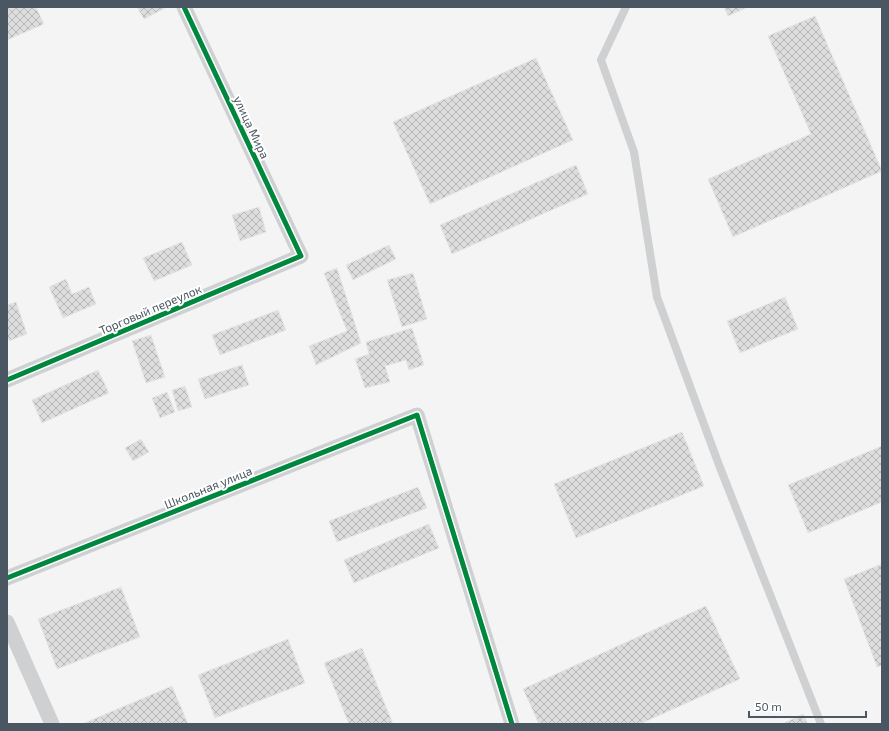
<svg xmlns="http://www.w3.org/2000/svg" width="889" height="731" viewBox="0 0 889 731" font-family="'Exo 2',sans-serif">
	<style>
		.building { fill: url(#building-cross-hatch); stroke: #e5e6e7 }
		.lines { fill: none; stroke-linecap: round; stroke-linejoin: round }
		.lane { stroke: #ced0d2; stroke-width: 8 }
		.street { stroke: #ced0d2; stroke-width: 15 }
		.cycleway-casing { stroke: #fff; stroke-width: 8 }
		.cycleway { stroke: #00873e; stroke-width: 5 }
		.labels { text-anchor: middle; dominant-baseline: central; stroke-width: 4; stroke-linejoin: round; paint-order: stroke }
		.street-label { font-size: 12px; fill: #4a5661; stroke: #fff }
	</style>
	<defs>
		<pattern id="building-cross-hatch" width="8" height="8" patternUnits="userSpaceOnUse"><rect width="8" height="8" fill="#ddddde"/><path d="M0 0l8 8M0 8l8-8" fill="none" stroke="#b5b6b7"/></pattern>
	</defs>
	<rect width="100%" height="100%" fill="#f4f4f4"/>
	<!-- building -->
	<g class="building">
		<polygon points="36,7 44,24 7,40 7,8"/>
		<polygon points="137,7 167,7 144,19"/>
		<polygon points="724,7 748,7 728,16"/>
		<polygon points="815,16 882,171 733,237 708,179 811,134 768,36"/>
		<polygon points="536,58 573,140 430,204 393,122"/>
		<polygon points="576,165 588,194 452,254 440,225"/>
		<polygon points="259,207 266,232 240,241 232,215"/>
		<polygon points="182,242 192,265 154,281 143,258"/>
		<polygon points="389,245 396,259 353,280 346,265"/>
		<polygon points="337,268 361,343 316,365 309,346 347,331 324,273"/>
		<polygon points="413,273 427,319 402,327 387,280"/>
		<polygon points="66,279 72,294 89,287 96,304 63,318 49,287"/>
		<polygon points="785,297 798,329 740,353 727,321"/>
		<polygon points="16,302 27,334 9,341 7,337 7,305"/>
		<polygon points="278,310 286,330 220,355 212,335"/>
		<polygon points="412,328 424,365 409,370 406,360 385,366 390,382 365,388 355,359 369,354 366,342"/>
		<polygon points="151,335 165,377 146,383 132,341"/>
		<polygon points="242,365 249,385 205,399 198,379"/>
		<polygon points="98,370 109,393 42,423 32,400"/>
		<polygon points="185,386 192,407 178,411 172,390"/>
		<polygon points="167,392 175,412 160,418 152,398"/>
		<polygon points="682,432 704,486 576,538 554,484"/>
		<polygon points="141,439 149,452 133,461 125,448"/>
		<polygon points="882,446 882,502 808,533 788,485"/>
		<polygon points="418,487 427,508 337,542 329,521"/>
		<polygon points="429,524 439,548 354,583 344,560"/>
		<polygon points="882,564 882,665 877,667 844,579"/>
		<polygon points="121,587 140,637 57,669 38,619"/>
		<polygon points="706,606 740,679 640,724 539,724 523,689"/>
		<polygon points="288,639 305,683 215,718 198,675"/>
		<polygon points="362,648 393,724 349,724 324,663"/>
		<polygon points="172,686 188,724 82,724"/>
		<polygon points="803,714 808,724 782,724"/>
	</g>
	<g class="lines">
		<!-- lane -->
		<polyline class="lane" points="626,7 601,60 634,152 657,297 719,465 821,724"/>
		<!-- street -->
		<g class="street">
			<polyline points="7,380 301,256 184,7"/>
			<polyline points="7,578 417,415 512,724"/>
			<polyline points="7,622 52,724"/>
		</g>
		<defs>
			<g id="cycleway">
				<polyline points="7,380 301,256 184,7"/>
				<polyline points="7,578 417,415 512,724"/>
			</g>
		</defs>
		<!-- cycleway casing -->
		<use href="#cycleway" class="cycleway-casing"/>
		<!-- cycleway -->
		<use href="#cycleway" class="cycleway"/>
	</g>
	<g class="labels">
		<!-- street labels -->
		<g class="street-label">
			<text transform="translate(252 127) rotate(65)">улица Мира</text>
			<text transform="translate(150 309) rotate(-23)">Торговый переулок</text>
			<text transform="translate(208 487) rotate(-22)">Школьная улица</text>
		</g>
	</g>
	<!-- border -->
	<rect width="889" height="731" fill="none" stroke="#4a5661" stroke-width="16"/>
	<!-- scale -->
	<path d="M749 711v6h117v-6" fill="none" stroke="#4a5661" stroke-width="2"/>
	<text x="755" y="711" font-size="12" fill="#4a5661" stroke="#ffffff" stroke-width="3" paint-order="stroke">50 m</text>
</svg>
